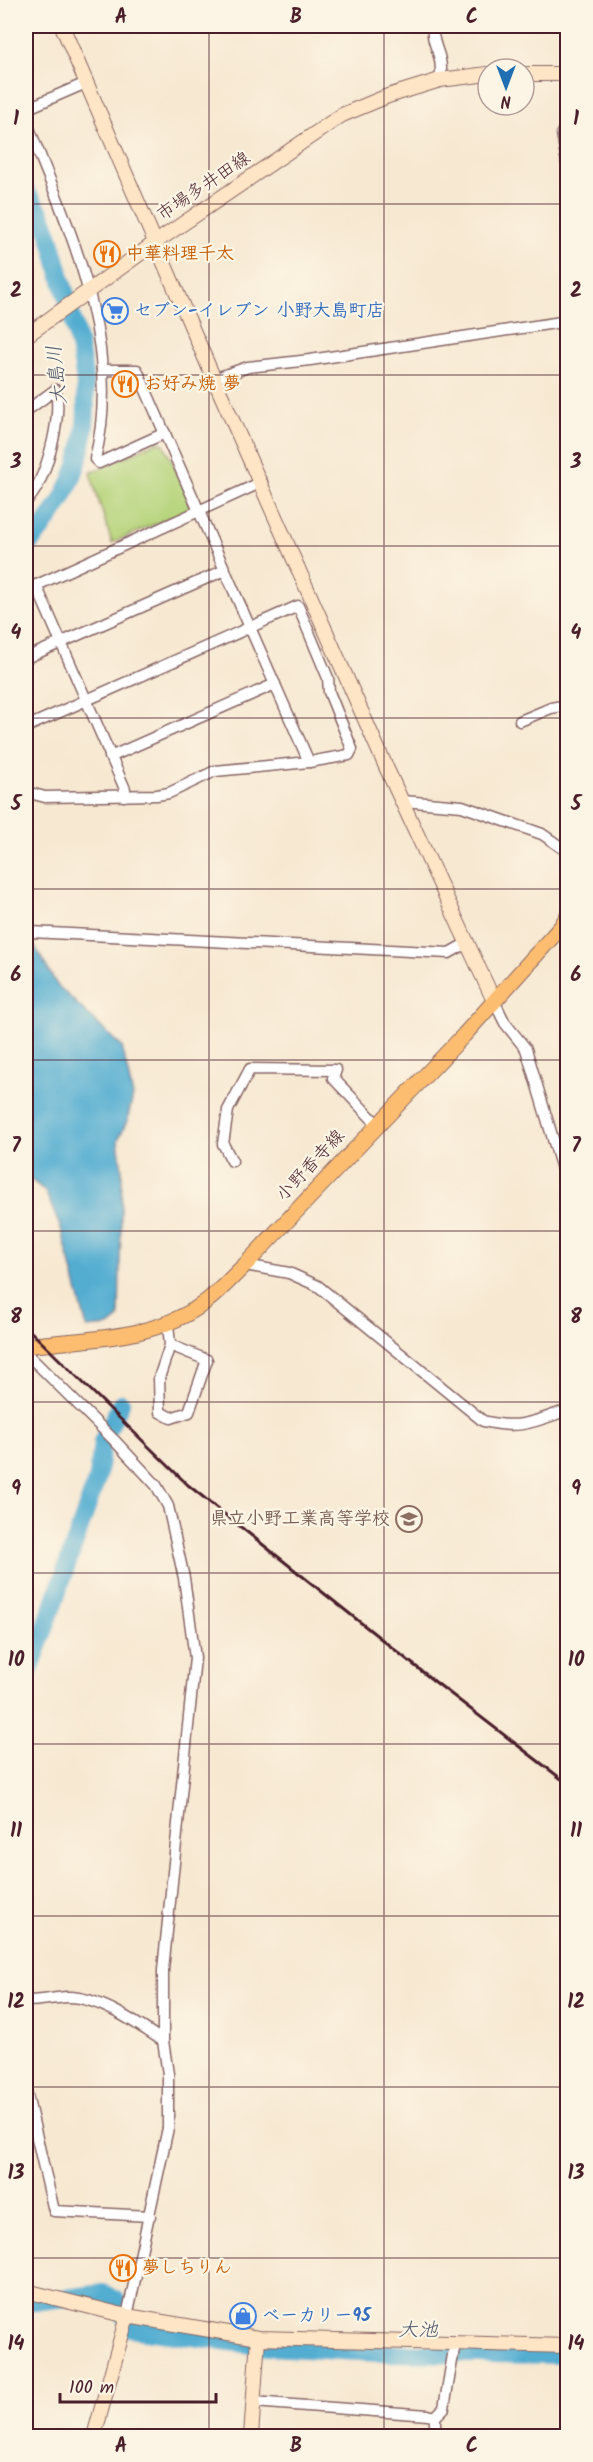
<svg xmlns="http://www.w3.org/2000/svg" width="593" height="2462" viewBox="0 0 593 2462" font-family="Kalam,'Klee One',sans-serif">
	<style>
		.green { fill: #b6d47b; stroke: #807a53; stroke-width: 1.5 }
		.water { fill: #53add1; stroke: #4e667e; stroke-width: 1.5 }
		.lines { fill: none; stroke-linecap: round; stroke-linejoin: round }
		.river { stroke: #53add1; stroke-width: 18 }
		.street-casing { stroke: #876565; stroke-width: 13 }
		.secondary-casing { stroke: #876565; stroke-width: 16 }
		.primary-casing { stroke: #876565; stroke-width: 17 }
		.street { stroke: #fff; stroke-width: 10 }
		.secondary { stroke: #fee5c5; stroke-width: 14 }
		.primary { stroke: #fcbd6f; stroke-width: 15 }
		.rail { stroke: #4a1f2b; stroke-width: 3 }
		.grid { fill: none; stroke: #4a1f2b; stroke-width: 1.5; stroke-opacity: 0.55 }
		.labels { text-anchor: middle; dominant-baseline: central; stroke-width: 4.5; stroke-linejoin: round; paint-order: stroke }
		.street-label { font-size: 18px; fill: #4a1f2b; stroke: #fcf5e5 }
		.food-label { font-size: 18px; font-weight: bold; fill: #c56008; stroke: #fcf5e5; text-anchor: start }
		.shop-label { font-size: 18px; font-weight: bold; fill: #366cbe; stroke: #fcf5e5; text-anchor: start }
		.education-label { font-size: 18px; font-weight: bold; fill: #785e54; stroke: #fcf5e5; text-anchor: end }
		.water-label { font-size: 20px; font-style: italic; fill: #4e586d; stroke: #fcf5e5 }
		.neatline { fill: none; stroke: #4a1f2b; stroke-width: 2 }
		.grid-label { font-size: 20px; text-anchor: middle; font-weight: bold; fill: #4a1f2b }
	</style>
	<rect width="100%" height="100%" fill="#fcf5e5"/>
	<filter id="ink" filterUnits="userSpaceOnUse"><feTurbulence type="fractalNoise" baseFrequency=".0167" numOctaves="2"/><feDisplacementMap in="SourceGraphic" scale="12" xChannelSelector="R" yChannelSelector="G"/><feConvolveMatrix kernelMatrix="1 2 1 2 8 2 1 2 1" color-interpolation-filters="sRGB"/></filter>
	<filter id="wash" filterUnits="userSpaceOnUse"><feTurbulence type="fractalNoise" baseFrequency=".008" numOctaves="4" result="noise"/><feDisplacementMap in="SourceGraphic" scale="24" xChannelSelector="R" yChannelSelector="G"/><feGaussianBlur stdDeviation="1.35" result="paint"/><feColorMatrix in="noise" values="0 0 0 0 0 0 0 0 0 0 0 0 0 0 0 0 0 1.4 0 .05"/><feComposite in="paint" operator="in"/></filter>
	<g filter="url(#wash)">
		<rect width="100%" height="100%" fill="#f7e8d1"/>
		<!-- green -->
		<polygon class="green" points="157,442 164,444 191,503 187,510 112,543 90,473"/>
		<!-- water -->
		<polygon class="water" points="26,935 30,938 57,985 122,1047 133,1096 127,1121 118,1140 122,1170 119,1318 109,1326 87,1328 62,1231 45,1191 26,1176"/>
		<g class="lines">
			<!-- river -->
			<g class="river">
				<path d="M26,191C31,199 37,206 41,214C51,232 58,268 64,288C94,388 103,466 26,547"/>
				<polyline points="26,1677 33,1663 98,1476 102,1442 121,1403"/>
				<polyline points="26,2303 103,2293 117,2300 131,2329 268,2347 378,2353 568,2355"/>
			</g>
		</g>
	</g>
	<g filter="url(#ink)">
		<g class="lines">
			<defs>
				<g id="street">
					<path d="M433,26C430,45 445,54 440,80"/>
					<polyline points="26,109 86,83"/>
					<polyline points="568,120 562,133 568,169"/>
					<path d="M26,121C68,226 124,343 95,459L99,463L165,433"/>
					<polyline points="26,239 29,248 29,266 26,268"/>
					<polyline points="102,370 137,370 309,762"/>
					<polyline points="214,379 248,367 310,360 568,321"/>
					<path d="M26,411L55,390C64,412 45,487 26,501"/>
					<polyline points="36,585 125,789 124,796"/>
					<polyline points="26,590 262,482"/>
					<polyline points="26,658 225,570"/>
					<polyline points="520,721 551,708 568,705"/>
					<polyline points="26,727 298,606 328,678 329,692 352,749 349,755 309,762 215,771 169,793 157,795 45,797 26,792"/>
					<polyline points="110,757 275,684"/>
					<polyline points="403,801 462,806 542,834 568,852"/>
					<polyline points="26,925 31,932 449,953 467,943"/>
					<polyline points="494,1001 505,1023 526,1049 568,1189"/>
					<polyline points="232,1161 223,1144 228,1110 250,1069 336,1070 333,1078 377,1124"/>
					<path d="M245,1265L289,1273L318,1286L483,1421C520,1430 533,1422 568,1410"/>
					<polyline points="168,1324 170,1345 159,1378 160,1412 171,1418 189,1412 207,1360 170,1345"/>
					<polyline points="26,1353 114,1440 156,1485 168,1506 184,1578 195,1658 163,1970 163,2041 168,2074 168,2128 127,2316"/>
					<path d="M26,2001C40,2001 53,1998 67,1997C98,1996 138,2024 163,2041"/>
					<polyline points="26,2091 54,2211 150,2216"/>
					<polyline points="253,2402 428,2415 435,2417 435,2436"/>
					<polyline points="435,2417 444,2408 455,2343"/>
				</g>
				<g id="secondary">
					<polyline points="62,26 214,379 386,767 494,1001"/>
					<polyline points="524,74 568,74"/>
					<polyline points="26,336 156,242 342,115 388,96 440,80 488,74"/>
					<polyline points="26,2291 127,2316 258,2338 568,2346"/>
					<polyline points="94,2436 127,2316"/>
					<polyline points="251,2436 258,2338"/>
				</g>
				<path id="primary" d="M26,1346C87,1338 157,1341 208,1300C221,1290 233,1276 245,1265L464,1035L561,927L568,915"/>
			</defs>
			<!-- street casing -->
			<use href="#street" class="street-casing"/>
			<!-- secondary casing -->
			<use href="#secondary" class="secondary-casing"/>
			<!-- primary casing -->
			<use href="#primary" class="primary-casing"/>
			<!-- street -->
			<use href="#street" class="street"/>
			<!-- secondary -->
			<use href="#secondary" class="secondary"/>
			<!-- primary -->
			<use href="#primary" class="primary"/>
			<!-- rail -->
			<polyline class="rail" points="26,1327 188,1485 434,1681 568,1784"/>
		</g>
	</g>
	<!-- grid -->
	<path class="grid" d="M209,26V2436M384,26V2436M26,204H568M26,375H568M26,546H568M26,718H568M26,889H568M26,1060H568M26,1231H568M26,1402H568M26,1573H568M26,1744H568M26,1916H568M26,2087H568M26,2258H568"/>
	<!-- icons -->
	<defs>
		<symbol id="restaurant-ring" viewBox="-11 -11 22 22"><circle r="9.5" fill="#fcf5e5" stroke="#e8710a" stroke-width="1.5"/><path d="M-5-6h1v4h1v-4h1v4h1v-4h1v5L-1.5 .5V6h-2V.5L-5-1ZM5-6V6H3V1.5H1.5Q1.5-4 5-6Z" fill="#e8710a"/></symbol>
		<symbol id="supermarket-ring" viewBox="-11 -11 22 22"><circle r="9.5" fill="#fcf5e5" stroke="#3f7fe0" stroke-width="1.5"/><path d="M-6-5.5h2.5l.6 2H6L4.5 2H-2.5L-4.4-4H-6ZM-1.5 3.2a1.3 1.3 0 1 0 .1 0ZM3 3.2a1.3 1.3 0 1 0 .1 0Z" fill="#3f7fe0"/></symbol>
		<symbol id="school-ring" viewBox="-11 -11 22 22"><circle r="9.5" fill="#fcf5e5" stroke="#8d6e63" stroke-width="1.5"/><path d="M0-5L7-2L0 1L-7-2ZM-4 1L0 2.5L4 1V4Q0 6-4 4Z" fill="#8d6e63"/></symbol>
		<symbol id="shop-ring" viewBox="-11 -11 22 22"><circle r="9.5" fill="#fcf5e5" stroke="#3f7fe0" stroke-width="1.5"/><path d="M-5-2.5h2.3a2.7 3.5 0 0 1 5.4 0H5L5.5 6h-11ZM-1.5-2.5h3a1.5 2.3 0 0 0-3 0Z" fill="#3f7fe0"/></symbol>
	</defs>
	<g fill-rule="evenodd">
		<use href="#restaurant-ring" x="92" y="239" width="30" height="30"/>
		<use href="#supermarket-ring" x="100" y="296" width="30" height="30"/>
		<use href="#restaurant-ring" x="110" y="369" width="30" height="30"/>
		<use href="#school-ring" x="394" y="1504" width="30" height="30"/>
		<use href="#restaurant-ring" x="108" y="2253" width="30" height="30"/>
		<use href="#shop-ring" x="228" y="2301" width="30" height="30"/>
	</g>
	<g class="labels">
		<!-- street labels -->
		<g class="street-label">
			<text transform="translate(204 187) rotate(-34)">市場多井田線</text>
			<text transform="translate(311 1166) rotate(-47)">小野香寺線</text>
		</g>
		<!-- food labels -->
		<g class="food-label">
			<text x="126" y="254">中華料理千太</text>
			<text x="144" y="384">お好み焼 夢</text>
			<text x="142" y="2268">夢しちりん</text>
		</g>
		<!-- shop labels -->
		<g class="shop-label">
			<text x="134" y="311">セブン-イレブン 小野大島町店</text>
			<text x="262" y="2316">ベーカリー95</text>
		</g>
		<!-- education labels -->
		<g class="education-label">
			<text x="390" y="1519">県立小野工業高等学校</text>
		</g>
		<!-- water labels -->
		<g class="water-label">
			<text transform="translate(58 375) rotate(-96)">大島川</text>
			<text x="418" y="2331">大池</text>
		</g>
	</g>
	<!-- margin -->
	<rect width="593" height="2462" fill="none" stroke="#fcf5e5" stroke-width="66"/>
	<!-- north arrow -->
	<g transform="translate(506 87) rotate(180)"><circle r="28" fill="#fcf5e5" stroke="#b59f9b" stroke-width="1.5"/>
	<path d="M0-4.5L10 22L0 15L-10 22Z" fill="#1f6fb2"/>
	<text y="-9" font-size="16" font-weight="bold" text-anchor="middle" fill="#4a1f2b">N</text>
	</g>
	<!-- scale -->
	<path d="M60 2393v9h156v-9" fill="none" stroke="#4a1f2b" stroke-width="3"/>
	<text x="69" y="2393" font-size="18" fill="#4a1f2b" stroke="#fcf5e5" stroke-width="4.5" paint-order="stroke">100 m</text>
	<rect x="33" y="33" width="527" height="2396" class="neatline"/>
	<g class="grid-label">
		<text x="121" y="23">A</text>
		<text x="296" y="23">B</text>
		<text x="472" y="23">C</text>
		<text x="16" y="125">1</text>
		<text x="576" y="125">1</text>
		<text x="16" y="297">2</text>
		<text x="576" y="297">2</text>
		<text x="16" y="468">3</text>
		<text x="576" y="468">3</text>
		<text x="16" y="639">4</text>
		<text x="576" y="639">4</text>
		<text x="16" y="810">5</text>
		<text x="576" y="810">5</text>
		<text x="16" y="981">6</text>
		<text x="576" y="981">6</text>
		<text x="16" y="1152">7</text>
		<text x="576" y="1152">7</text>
		<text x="16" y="1323">8</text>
		<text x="576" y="1323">8</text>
		<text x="16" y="1495">9</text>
		<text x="576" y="1495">9</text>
		<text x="16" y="1666">10</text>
		<text x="576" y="1666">10</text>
		<text x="16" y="1837">11</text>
		<text x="576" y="1837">11</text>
		<text x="16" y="2008">12</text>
		<text x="576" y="2008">12</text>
		<text x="16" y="2179">13</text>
		<text x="576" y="2179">13</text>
		<text x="16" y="2350">14</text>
		<text x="576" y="2350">14</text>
		<text x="121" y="2452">A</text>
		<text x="296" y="2452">B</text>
		<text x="472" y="2452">C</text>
	</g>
</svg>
